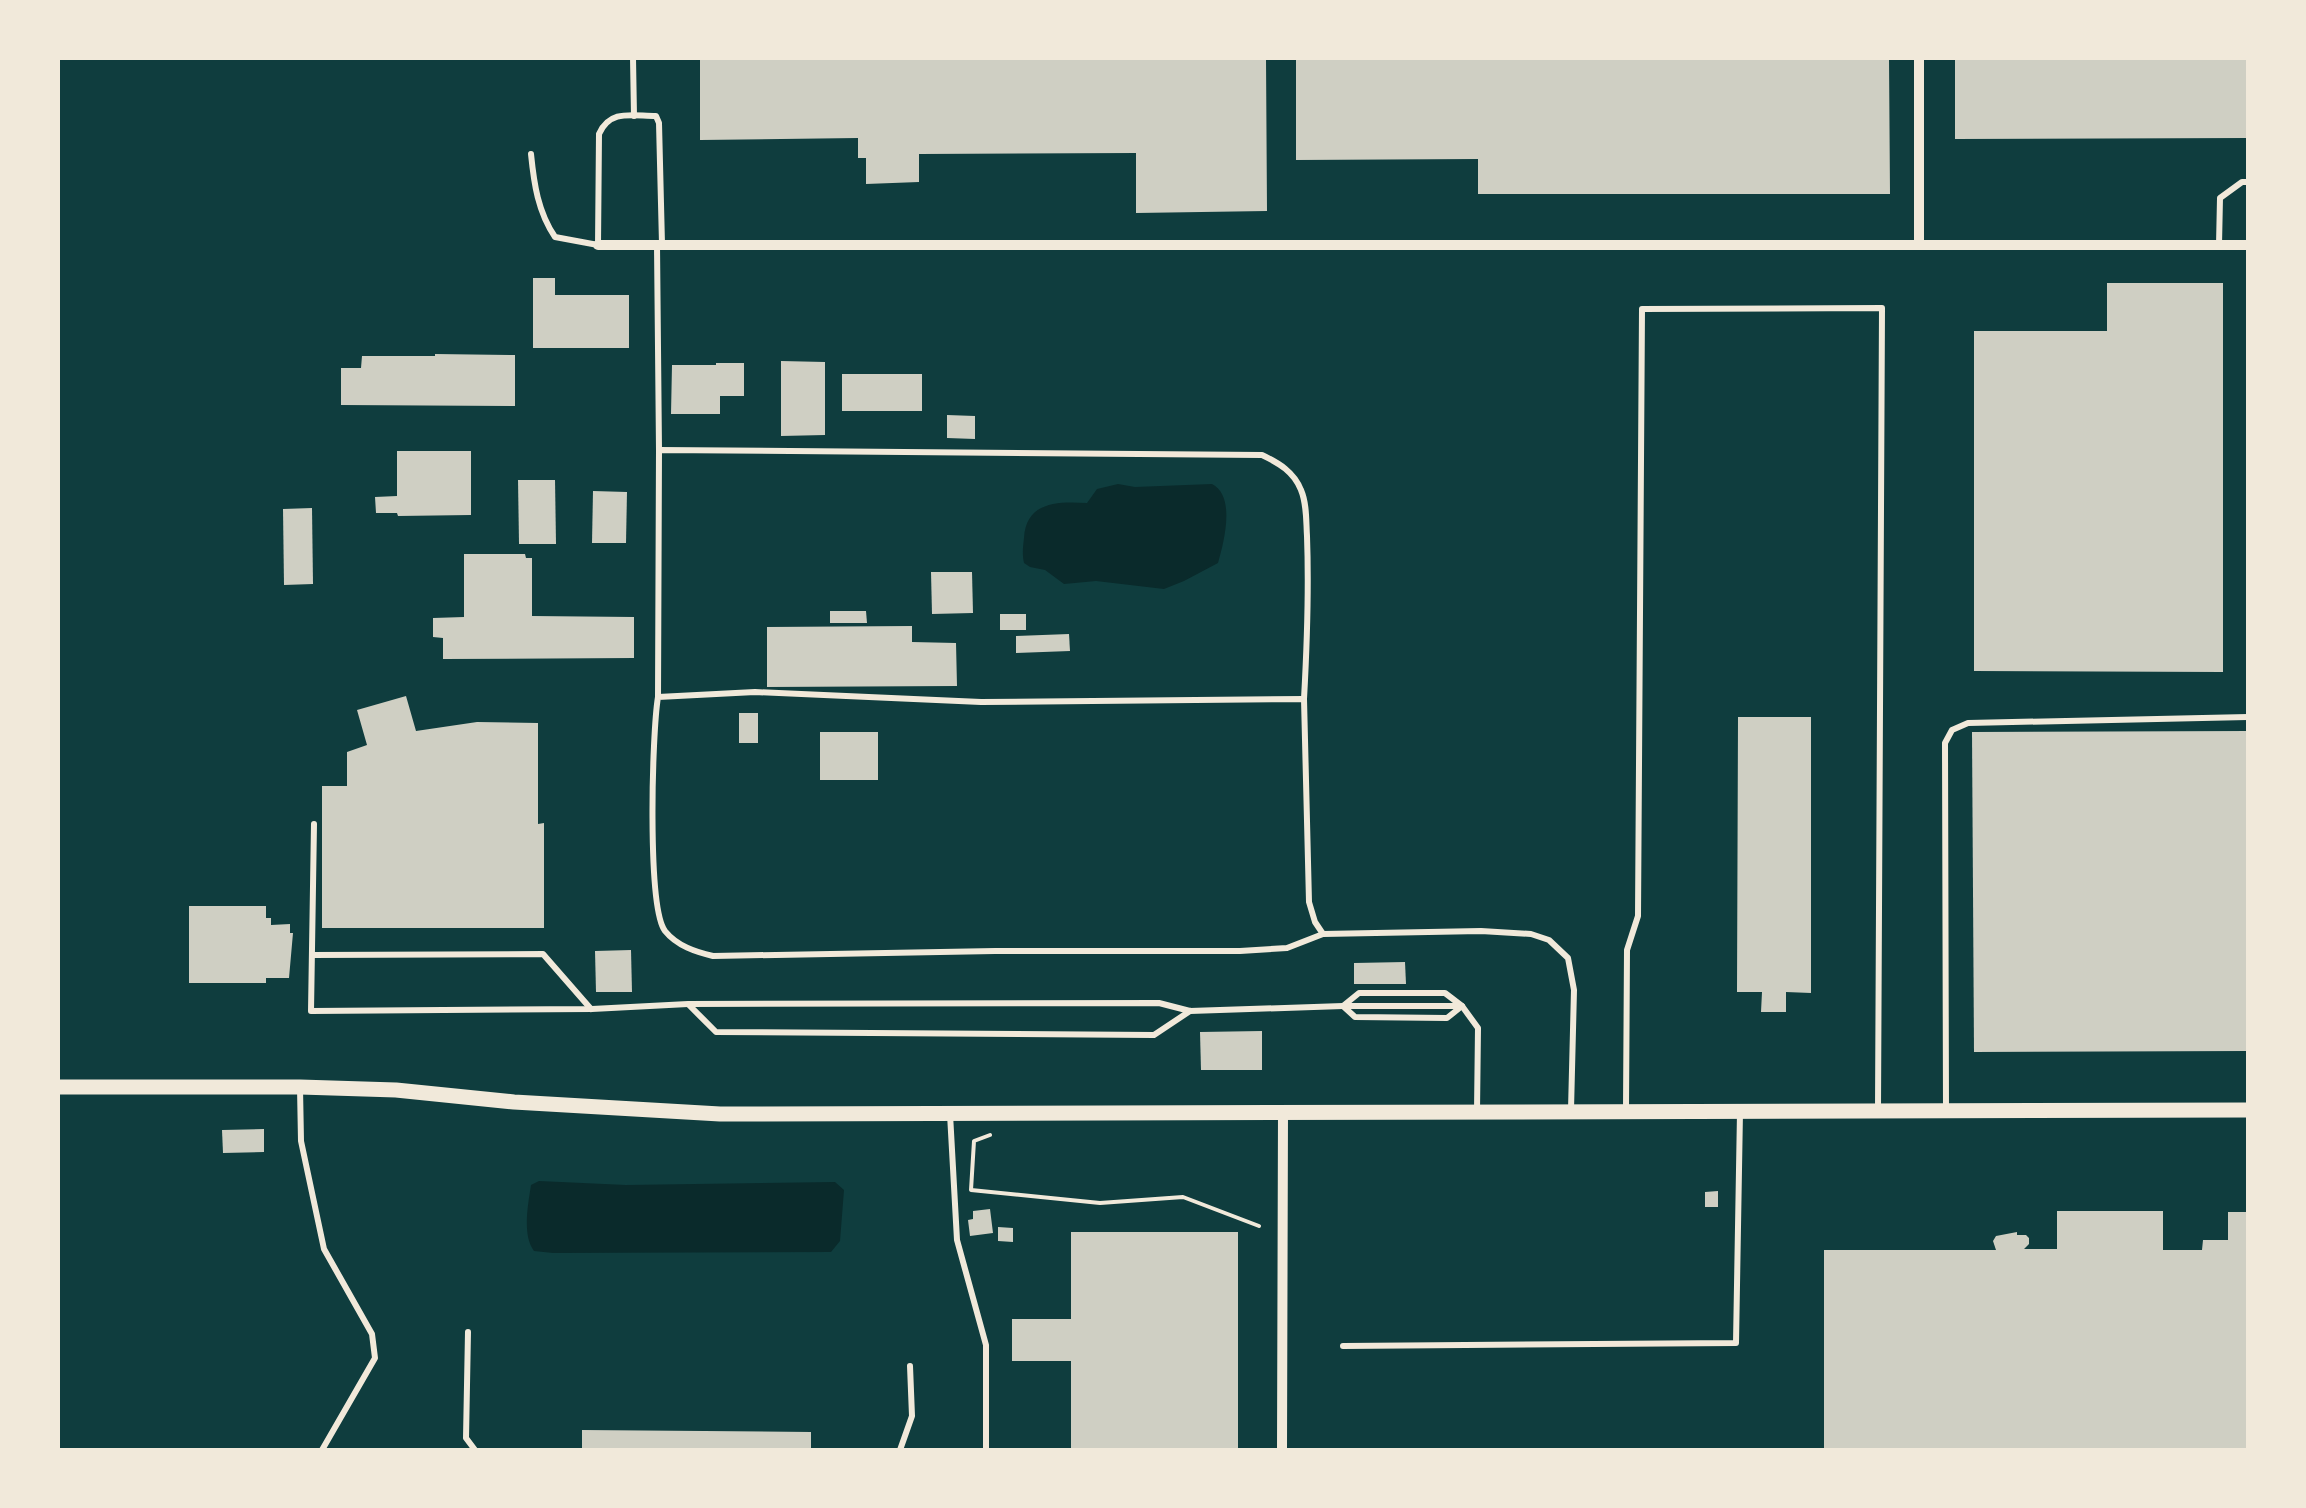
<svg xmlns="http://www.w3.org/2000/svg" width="2306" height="1508" viewBox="0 0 2306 1508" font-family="'Asap Condensed',sans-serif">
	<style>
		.water { fill: #0a2a2b }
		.building { fill: #cfcfc3 }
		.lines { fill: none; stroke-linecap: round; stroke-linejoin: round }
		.path { stroke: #f1e9da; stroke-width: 4 }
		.service { stroke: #f1e9da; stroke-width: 6 }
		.minor { stroke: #f1e9da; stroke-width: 10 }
		.tertiary { stroke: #f1e9da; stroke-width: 15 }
	</style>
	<rect width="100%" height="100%" fill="#0f3d3e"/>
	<!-- water -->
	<g class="water">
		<path d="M1118,484L1135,487L1212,484C1236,496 1224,542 1218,563L1184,581L1164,589L1096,581L1064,584L1045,570L1030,567L1024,563C1022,554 1023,547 1024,538C1026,502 1057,501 1087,503L1097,489Z"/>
		<path d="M539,1181L626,1185L835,1182L844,1190L840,1241L831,1252L553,1253L534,1251C522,1235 528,1205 531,1185Z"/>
	</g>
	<!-- building -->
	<g class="building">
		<polygon points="700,58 1266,58 1267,211 1136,213 1136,153 919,154 919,182 866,184 866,158 858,158 858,138 700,140"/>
		<polygon points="1296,58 1889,58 1890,194 1478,194 1478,159 1296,160"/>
		<polygon points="1955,58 2248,58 2248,138 1955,139"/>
		<polygon points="533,278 555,278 555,295 629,295 629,348 533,348"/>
		<polygon points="2107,283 2223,283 2223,672 1974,671 1974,331 2107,331"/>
		<polygon points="435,354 515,355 515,406 341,405 341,368 361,368 362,356 435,356"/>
		<polygon points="781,361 825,362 825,435 781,436"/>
		<polygon points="716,363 744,363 744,396 720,396 720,414 671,414 672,365 716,365"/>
		<rect x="842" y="374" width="80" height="37"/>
		<polygon points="947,415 975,416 975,439 947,438"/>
		<polygon points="397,451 471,451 471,515 398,516 397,513 376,513 375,497 397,496"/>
		<polygon points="518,480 555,480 556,544 519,544"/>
		<polygon points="593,491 627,492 626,543 592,543"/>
		<polygon points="312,508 313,584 284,585 283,509"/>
		<polygon points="464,554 525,554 526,558 532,558 532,616 634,617 634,658 443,659 443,638 433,637 433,618 464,617"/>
		<polygon points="931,572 972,572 973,613 932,614"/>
		<polygon points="830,611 866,611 867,623 830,623"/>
		<rect x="1000" y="614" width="26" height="16"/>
		<polygon points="912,626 912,642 956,643 957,686 767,687 767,627"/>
		<polygon points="1069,634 1070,651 1016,653 1016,636"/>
		<polygon points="406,696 416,731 477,722 538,723 538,824 544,823 544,928 322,928 322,786 347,786 347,752 367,745 357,710"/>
		<rect x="739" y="713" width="19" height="30"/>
		<polygon points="1738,717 1811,717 1811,993 1786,992 1786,1012 1761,1012 1762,992 1737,992"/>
		<polygon points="2248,731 2248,1051 1974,1052 1972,732"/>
		<rect x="820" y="732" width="58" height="48"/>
		<polygon points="189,906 266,906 266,918 271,918 271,925 290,924 290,933 293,933 289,978 266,978 266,983 189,983"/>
		<polygon points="631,950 632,992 596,992 595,951"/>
		<polygon points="1405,962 1406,984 1354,984 1354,963"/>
		<polygon points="1262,1031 1262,1070 1201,1070 1200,1032"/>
		<polygon points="264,1129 264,1152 223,1153 222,1130"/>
		<polygon points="1718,1191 1718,1207 1705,1207 1705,1192"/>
		<polygon points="990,1209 993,1233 970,1236 968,1220 973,1219 973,1211"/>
		<polygon points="2057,1211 2163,1211 2163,1250 2202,1250 2203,1240 2228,1240 2228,1212 2248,1212 2248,1450 1824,1450 1824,1250 1996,1250 1993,1241 1996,1236 2017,1232 2017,1235 2026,1235 2029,1238 2029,1244 2024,1249 2057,1249"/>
		<polygon points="998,1227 1013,1228 1013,1242 998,1241"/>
		<polygon points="1071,1232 1238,1232 1238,1450 1071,1450 1071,1361 1012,1361 1012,1319 1071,1319"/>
		<polygon points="582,1430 811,1432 811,1450 582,1450"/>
	</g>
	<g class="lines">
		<!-- path -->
		<polyline class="path" points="990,1135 974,1141 971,1190 1100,1203 1183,1197 1259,1226"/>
		<!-- service -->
		<g class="service">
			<polyline points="633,58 634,116"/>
			<path d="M531,154C534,184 538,212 555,237L598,245L599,134C610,109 632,116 656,116L659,123L662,244"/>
			<polyline points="657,245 659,450"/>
			<polyline points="2219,245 2220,198 2242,182 2248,182"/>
			<path d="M658,697L659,450L1262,455C1279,463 1294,472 1301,490C1307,504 1306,521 1307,536C1309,590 1307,645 1304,699"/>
			<polyline points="314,824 311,1011 592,1009 688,1004 1159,1003 1190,1011 1343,1006 1462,1006 1478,1028 1477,1111"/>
			<path d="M1323,934L1287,948L1240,951H995L713,956C696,952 677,946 665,931C647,907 652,733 658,697L755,692L981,702L1304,699L1309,902L1315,922L1323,934L1481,931L1531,934L1549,940L1568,958L1574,990L1571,1110"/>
			<polyline points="312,955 543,954 591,1009"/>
			<polygon points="1359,993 1445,993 1462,1006 1447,1018 1355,1017 1343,1006"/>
			<polyline points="689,1005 716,1032 1154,1035 1190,1011"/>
			<polyline points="300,1088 301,1141 324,1249 372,1334 375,1358 322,1450"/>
			<polyline points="1626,1109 1627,950 1638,916 1642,309 1882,308 1878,1109"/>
			<polyline points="1946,1109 1945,743 1952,730 1968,723 2248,717"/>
			<polyline points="950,1114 957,1240 986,1345 986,1450"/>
			<polyline points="468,1332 466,1438 475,1450"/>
			<polyline points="1343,1346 1736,1343 1740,1112"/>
			<polyline points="900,1450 912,1416 910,1366"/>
		</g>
		<!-- minor -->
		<g class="minor">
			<polyline points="1919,58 1919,245"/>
			<polyline points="598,245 2248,245"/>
			<polyline points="1282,1450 1283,1111"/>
		</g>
		<!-- tertiary -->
		<polyline class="tertiary" points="58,1087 300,1087 396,1090 514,1102 720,1114 2248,1110"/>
	</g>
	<!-- border -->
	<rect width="2306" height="1508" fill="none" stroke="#f1e9da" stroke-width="120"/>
</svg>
